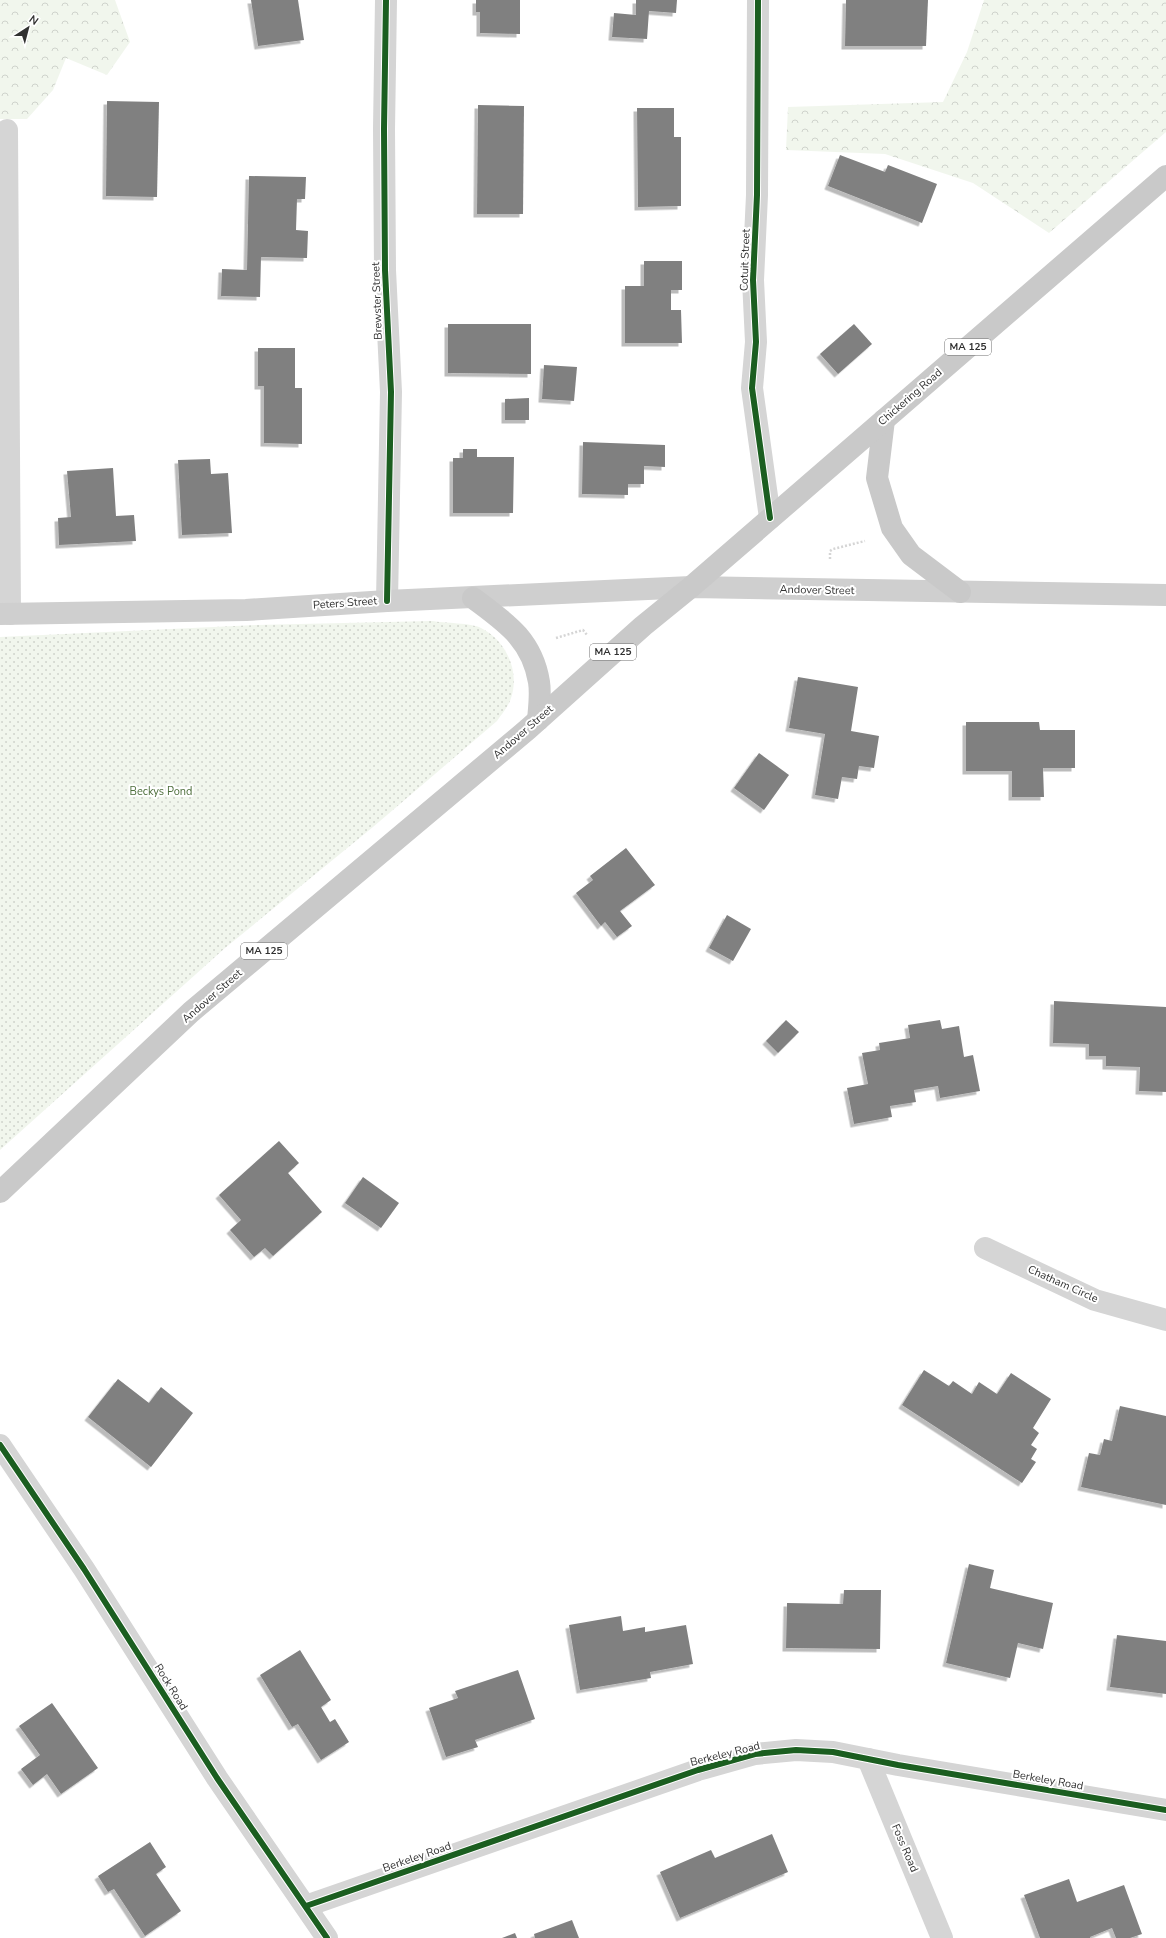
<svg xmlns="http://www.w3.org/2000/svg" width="1166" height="1938" viewBox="0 0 1166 1938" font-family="'Nunito Sans',sans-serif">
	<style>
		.forest { fill: url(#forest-crowns) }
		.park { fill: url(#park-dots) }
		.building { fill: #808080; filter: url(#shadow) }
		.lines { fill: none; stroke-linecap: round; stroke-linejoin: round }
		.path { stroke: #d5d5d5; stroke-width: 2.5; stroke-dasharray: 2 2; stroke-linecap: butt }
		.street { stroke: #d5d5d5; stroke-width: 22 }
		.secondary { stroke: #cfcfcf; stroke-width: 22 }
		.primary { stroke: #c9c9c9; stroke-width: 22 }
		.cycleway-casing { stroke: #fff; stroke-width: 8 }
		.cycleway { stroke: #1b5e20; stroke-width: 6 }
		.labels { text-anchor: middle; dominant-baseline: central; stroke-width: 4; stroke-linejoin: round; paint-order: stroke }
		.shield { fill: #fff; stroke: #6f6f6f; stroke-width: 1 }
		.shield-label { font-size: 10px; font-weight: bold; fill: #313131 }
		.street-label { font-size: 11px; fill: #313131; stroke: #fff }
		.park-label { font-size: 11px; fill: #4e6f3c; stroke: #fff }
	</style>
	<defs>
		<pattern id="forest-crowns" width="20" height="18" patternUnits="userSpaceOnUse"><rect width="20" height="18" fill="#f1f6ed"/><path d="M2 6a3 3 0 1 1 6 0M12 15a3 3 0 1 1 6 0" fill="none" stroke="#cfd3cc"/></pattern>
		<pattern id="park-dots" width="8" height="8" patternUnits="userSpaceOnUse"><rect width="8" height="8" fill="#f1f6ed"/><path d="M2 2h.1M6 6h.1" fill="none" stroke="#cfd3cc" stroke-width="1.8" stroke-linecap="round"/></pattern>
		<filter id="shadow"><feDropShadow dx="-3.5" dy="3.5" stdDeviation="0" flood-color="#0004"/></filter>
	</defs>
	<rect width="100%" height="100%" fill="#fff"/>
	<!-- forest -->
	<g class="forest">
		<polygon points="0,0 115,0 130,42 107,75 66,58 53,90 27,119 0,119"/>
		<polygon points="984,0 1166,0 1166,132 1049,233 973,183 885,154 786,150 788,107 943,102 967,52"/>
	</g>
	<!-- park -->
	<path class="park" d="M432,621C443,623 472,623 481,628C507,641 521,673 510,701C507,708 501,715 497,721L373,827L225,948L0,1150V637L256,625Z"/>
	<!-- building -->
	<g class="building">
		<polygon points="251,0 298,0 304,40 258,46"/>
		<polygon points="476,0 520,0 520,34 480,33 480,12 476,12"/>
		<polygon points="636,0 677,0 676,13 649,11 647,39 612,37 614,13 636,15"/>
		<polygon points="846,0 928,0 926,46 845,46"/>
		<polygon points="107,101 159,102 157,197 106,196"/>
		<polygon points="478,105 524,106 523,214 477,214"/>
		<polygon points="637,108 674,108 674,137 681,137 681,206 638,207"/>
		<polygon points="840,155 885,172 888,165 937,184 922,223 828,186"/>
		<polygon points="249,176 306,177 305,199 297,199 296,230 308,231 307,258 261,257 260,297 221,296 222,269 247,270"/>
		<polygon points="644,261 682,261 682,290 671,290 671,310 681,310 682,343 625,343 625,286 644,286"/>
		<polygon points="448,324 531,324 531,374 448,373"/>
		<polygon points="854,324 872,344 838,374 820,354"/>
		<polygon points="258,348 295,348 295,388 302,388 302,444 264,443 264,386 258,386"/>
		<polygon points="544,365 577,367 574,401 542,399"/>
		<polygon points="529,398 529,420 505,420 505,399"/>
		<polygon points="583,442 665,445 665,467 644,466 644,484 628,484 628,495 582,494"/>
		<polygon points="463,449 477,449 477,457 514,457 513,513 453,513 453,458 463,458"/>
		<polygon points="210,459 211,474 228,473 232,533 182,535 178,460"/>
		<polygon points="113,468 116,516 134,515 136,541 59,545 58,518 71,517 67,471"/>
		<polygon points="798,677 858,687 851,731 879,736 874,768 859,766 857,779 842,777 838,799 815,795 825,734 789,728"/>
		<polygon points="966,722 1039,722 1040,730 1075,730 1075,768 1043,768 1044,797 1012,797 1012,771 966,771"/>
		<polygon points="759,753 789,775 764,810 734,788"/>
		<polygon points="626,848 655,885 620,911 632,926 617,937 605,922 601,926 576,893 593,880 590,876"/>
		<polygon points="727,915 751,929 733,961 709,948"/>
		<polygon points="1054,1001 1166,1007 1166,1092 1139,1091 1140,1067 1106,1066 1106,1056 1089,1056 1089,1044 1053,1043"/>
		<polygon points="786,1020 799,1032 778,1053 766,1041"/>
		<polygon points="940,1020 942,1029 959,1026 964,1057 973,1055 980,1091 940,1098 938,1086 914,1090 916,1102 890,1106 892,1117 854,1124 847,1088 868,1084 862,1053 880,1050 879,1043 910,1038 908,1025"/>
		<polygon points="279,1141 299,1163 288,1173 322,1212 273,1256 265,1248 254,1257 230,1230 241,1220 219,1195"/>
		<polygon points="363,1177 399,1203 381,1228 345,1203"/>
		<polygon points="924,1370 949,1386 953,1381 972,1394 979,1382 997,1394 1011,1373 1051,1399 1033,1428 1039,1433 1031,1445 1037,1449 1031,1459 1036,1462 1022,1483 902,1405"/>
		<polygon points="118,1379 149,1403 161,1387 193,1413 151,1467 88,1417"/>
		<polygon points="1120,1406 1166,1416 1166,1505 1081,1487 1089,1453 1100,1455 1104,1439 1112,1441"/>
		<polygon points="969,1564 994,1570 990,1588 1053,1603 1043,1649 1018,1643 1010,1678 946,1663"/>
		<polygon points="844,1590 881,1590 880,1649 786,1648 787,1603 843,1604"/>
		<polygon points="621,1616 623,1631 645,1627 645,1632 686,1625 693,1664 650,1672 651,1678 580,1690 569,1625"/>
		<polygon points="1117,1635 1166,1641 1166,1694 1110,1687"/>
		<polygon points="300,1650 331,1700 321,1707 330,1722 335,1719 349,1742 321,1760 298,1724 292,1727 260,1675"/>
		<polygon points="518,1670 535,1719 475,1740 478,1747 446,1757 429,1708 458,1698 455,1691"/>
		<polygon points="52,1703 98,1768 61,1794 47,1774 33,1785 21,1769 40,1755 19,1726"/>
		<polygon points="772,1834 788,1872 680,1918 660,1872 711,1850 715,1858"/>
		<polygon points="150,1842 166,1867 156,1874 181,1911 145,1936 114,1889 108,1892 98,1876"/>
		<polygon points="1069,1879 1077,1902 1124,1885 1142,1934 1130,1938 1116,1938 1112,1928 1090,1937 1090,1938 1040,1938 1024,1895"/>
		<polygon points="572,1920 579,1938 535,1938 534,1934"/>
		<polygon points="515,1933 517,1938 502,1938"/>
	</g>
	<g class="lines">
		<!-- path -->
		<g class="path">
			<polyline points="830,559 830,551 833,549 865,541"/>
			<polyline points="556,638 583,630 587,635"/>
		</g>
		<!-- street -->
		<g class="street">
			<polyline points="386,0 384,129 385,270 391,392 387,601"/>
			<polyline points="758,0 757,195 753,280 756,342 752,388 770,518"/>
			<polyline points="7,130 10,614"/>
			<polyline points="985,1248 1095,1300 1166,1320"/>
			<polyline points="0,1445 84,1569 217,1778 327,1938"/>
			<polyline points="868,1759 942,1938"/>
			<polyline points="306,1906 698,1770 755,1754 796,1750 833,1752 898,1765 1166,1810"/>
		</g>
		<!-- secondary -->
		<polyline class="secondary" points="0,614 246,610 387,601 691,587 1166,595"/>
		<!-- primary -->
		<g class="primary">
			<polyline points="884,420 877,478 892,528 911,555 960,592"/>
			<path d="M473,598C505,622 532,639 539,682C541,694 539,708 538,720"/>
			<polyline points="0,1192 191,1012 528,729 643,626 691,587 1166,176"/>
		</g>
		<defs>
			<g id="cycleway">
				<polyline points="386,0 384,129 385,270 391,392 387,601"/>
				<polyline points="758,0 757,195 753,280 756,342 752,388 770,518"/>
				<polyline points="0,1445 84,1569 217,1778 327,1938"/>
				<polyline points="306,1906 698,1770 755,1754 796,1750 833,1752 898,1765 1166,1810"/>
			</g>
		</defs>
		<!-- cycleway casing -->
		<use href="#cycleway" class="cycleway-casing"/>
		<!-- cycleway -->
		<use href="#cycleway" class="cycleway"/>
	</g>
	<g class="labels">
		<!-- shield labels -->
		<g class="shield">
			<rect x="945" y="339" width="46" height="16" rx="3"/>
			<rect x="590" y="644" width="46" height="16" rx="3"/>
			<rect x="241" y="943" width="46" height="16" rx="3"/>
		</g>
		<g class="shield-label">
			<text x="968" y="347">MA 125</text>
			<text x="613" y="652">MA 125</text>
			<text x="264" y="951">MA 125</text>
		</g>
		<!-- street labels -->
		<g class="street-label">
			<text transform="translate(745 260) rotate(-88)">Cotuit Street</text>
			<text transform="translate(377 301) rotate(-92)">Brewster Street</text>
			<text transform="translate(910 397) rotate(-41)">Chickering Road</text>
			<text transform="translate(817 590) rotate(1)">Andover Street</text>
			<text transform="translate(345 603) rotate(-4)">Peters Street</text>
			<text transform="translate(523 732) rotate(-41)">Andover Street</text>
			<text transform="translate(212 996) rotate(-41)">Andover Street</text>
			<text transform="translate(1063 1284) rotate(24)">Chatham Circle</text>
			<text transform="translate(171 1687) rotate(58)">Rock Road</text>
			<text transform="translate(725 1754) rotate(-14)">Berkeley Road</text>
			<text transform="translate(1048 1780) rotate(10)">Berkeley Road</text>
			<text transform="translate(905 1848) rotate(67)">Foss Road</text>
			<text transform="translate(417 1857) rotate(-19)">Berkeley Road</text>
		</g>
		<!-- park labels -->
		<g class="park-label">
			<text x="161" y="791">Beckys Pond</text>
		</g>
	</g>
	<!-- north arrow -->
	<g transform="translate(28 28) rotate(36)" stroke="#ffffff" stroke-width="3" paint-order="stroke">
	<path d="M0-3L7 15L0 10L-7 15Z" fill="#313131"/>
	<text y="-6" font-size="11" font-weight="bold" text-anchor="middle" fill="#313131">N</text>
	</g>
</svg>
